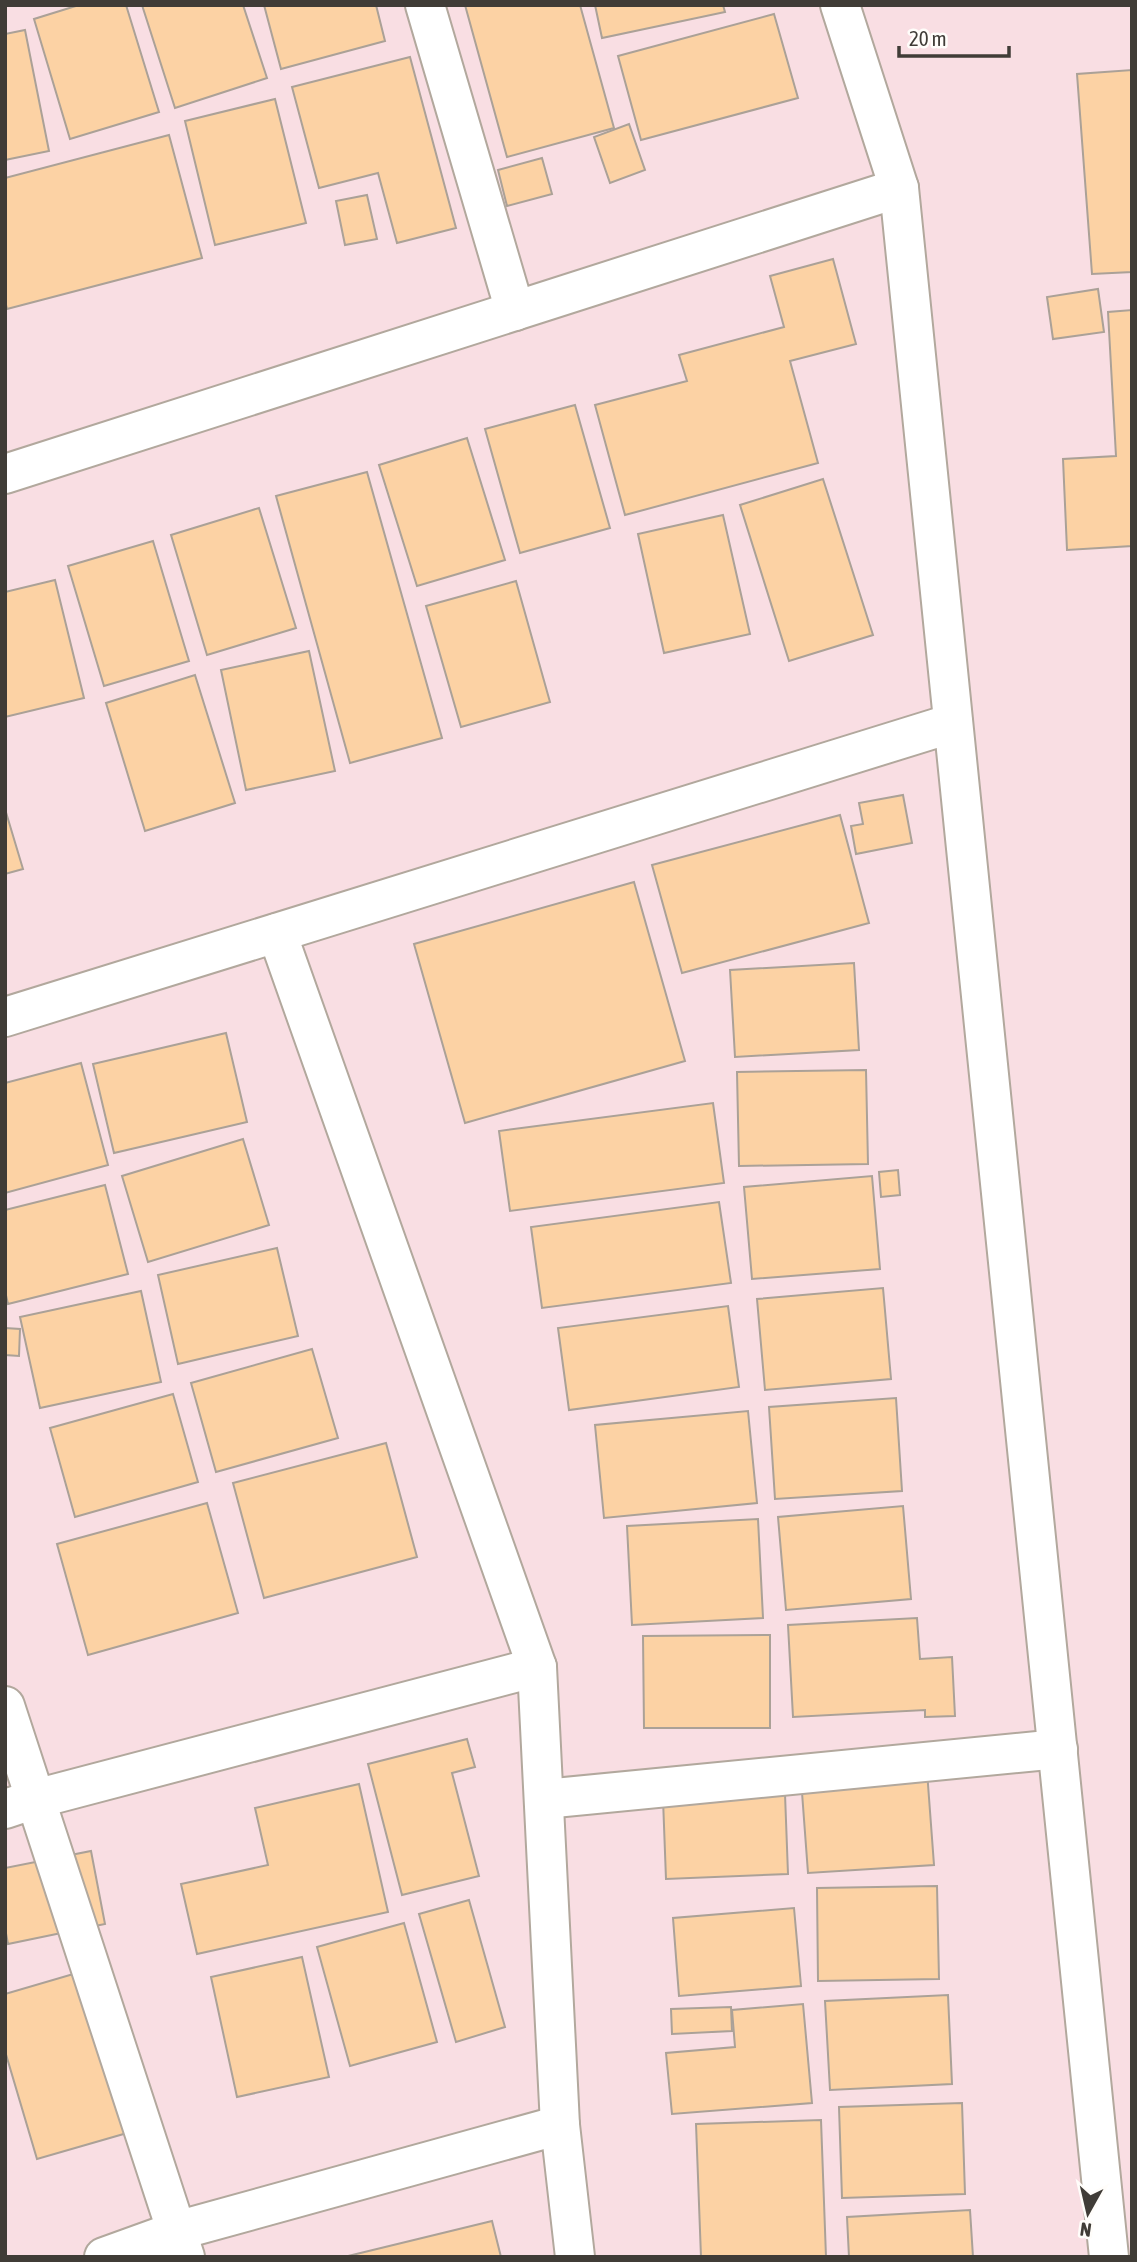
<svg xmlns="http://www.w3.org/2000/svg" width="1137" height="2262" viewBox="0 0 1137 2262" font-family="'Asap Condensed',sans-serif">
	<style>
		.industrial { fill: #f9dee3 }
		.building { fill: #fcd2a4; stroke: #aba197; stroke-width: 2 }
		.lines { fill: none; stroke-linecap: round; stroke-linejoin: round }
		.street-casing { stroke: #b2a89d; stroke-width: 42 }
		.street { stroke: #fff; stroke-width: 38 }
	</style>
	<rect width="100%" height="100%" fill="#f9eee2"/>
	<!-- industrial -->
	<rect class="industrial" x="5" y="5" width="1127" height="2252"/>
	<!-- building -->
	<g class="building">
		<polygon points="79,5 126,5 159,112 70,139 34,19"/>
		<polygon points="142,5 243,5 267,78 175,108"/>
		<polygon points="264,5 376,5 385,41 281,69"/>
		<polygon points="465,5 580,5 614,128 507,157"/>
		<polygon points="595,5 723,5 725,12 602,38"/>
		<polygon points="774,14 798,98 641,140 618,56"/>
		<polygon points="25,30 49,151 5,160 5,34"/>
		<polygon points="410,57 456,228 397,243 378,173 319,188 292,87"/>
		<polygon points="1132,70 1132,272 1092,274 1077,74"/>
		<polygon points="275,99 306,223 215,245 185,121"/>
		<polygon points="629,124 645,170 610,183 594,137"/>
		<polygon points="169,135 202,258 7,309 5,301 5,178"/>
		<polygon points="542,158 552,194 507,206 498,170"/>
		<polygon points="367,195 377,239 345,245 336,201"/>
		<polygon points="833,259 856,344 790,361 818,463 625,515 595,405 687,381 679,355 784,327 770,276"/>
		<polygon points="1098,289 1104,332 1053,339 1047,297"/>
		<polygon points="1132,310 1132,546 1067,550 1063,459 1116,456 1108,312"/>
		<polygon points="575,405 610,528 520,553 485,429"/>
		<polygon points="467,438 505,560 417,586 379,465"/>
		<polygon points="367,472 442,738 350,763 276,496"/>
		<polygon points="823,479 873,635 789,661 740,505"/>
		<polygon points="259,508 296,628 207,655 171,535"/>
		<polygon points="723,515 750,634 664,653 638,534"/>
		<polygon points="153,541 189,661 104,686 68,566"/>
		<polygon points="55,580 84,698 5,717 5,592"/>
		<polygon points="516,581 550,702 461,727 426,606"/>
		<polygon points="309,651 335,771 246,790 221,670"/>
		<polygon points="195,675 235,803 145,831 106,703"/>
		<polygon points="903,795 912,843 856,854 851,826 863,824 859,803"/>
		<polygon points="5,809 23,869 5,874"/>
		<polygon points="840,815 869,923 682,973 652,865"/>
		<polygon points="634,882 685,1061 465,1123 414,944"/>
		<polygon points="854,963 859,1050 735,1057 730,970"/>
		<polygon points="226,1033 247,1122 114,1153 93,1064"/>
		<polygon points="81,1063 108,1165 5,1193 5,1083"/>
		<polygon points="866,1070 868,1164 739,1166 737,1072"/>
		<polygon points="713,1103 724,1183 510,1211 499,1131"/>
		<polygon points="243,1139 269,1225 148,1262 122,1176"/>
		<polygon points="898,1170 900,1195 881,1197 879,1172"/>
		<polygon points="872,1176 880,1269 752,1279 744,1187"/>
		<polygon points="105,1185 128,1274 8,1304 5,1291 5,1210"/>
		<polygon points="719,1202 731,1283 542,1308 531,1227"/>
		<polygon points="277,1248 298,1336 178,1364 158,1275"/>
		<polygon points="883,1288 891,1379 765,1390 757,1299"/>
		<polygon points="141,1291 161,1382 40,1408 20,1317"/>
		<polygon points="728,1306 739,1387 569,1410 558,1328"/>
		<polygon points="5,1328 20,1329 19,1356 5,1355"/>
		<polygon points="312,1349 338,1438 216,1472 191,1383"/>
		<polygon points="173,1394 198,1482 75,1517 50,1428"/>
		<polygon points="896,1398 902,1491 775,1499 769,1407"/>
		<polygon points="748,1411 757,1503 604,1518 595,1425"/>
		<polygon points="386,1443 417,1557 264,1598 233,1483"/>
		<polygon points="207,1503 238,1613 88,1655 57,1544"/>
		<polygon points="903,1506 911,1599 786,1610 778,1517"/>
		<polygon points="758,1519 763,1618 632,1625 627,1526"/>
		<polygon points="917,1618 920,1659 952,1657 955,1716 925,1717 925,1710 793,1717 788,1625"/>
		<polygon points="770,1635 770,1728 644,1728 643,1636"/>
		<polygon points="467,1739 475,1767 452,1773 479,1876 402,1895 368,1764"/>
		<polygon points="927,1771 934,1865 808,1873 801,1779"/>
		<polygon points="359,1784 388,1912 197,1954 181,1884 268,1865 255,1808"/>
		<polygon points="785,1794 788,1874 666,1879 663,1799"/>
		<polygon points="91,1851 105,1924 8,1944 5,1928 5,1868"/>
		<polygon points="937,1886 939,1979 818,1981 817,1888"/>
		<polygon points="469,1900 505,2027 456,2042 419,1914"/>
		<polygon points="794,1908 801,1986 679,1996 673,1918"/>
		<polygon points="404,1923 437,2042 350,2066 317,1947"/>
		<polygon points="302,1957 329,2077 237,2097 211,1977"/>
		<polygon points="87,1970 134,2131 37,2159 5,2051 5,1994"/>
		<polygon points="948,1995 952,2084 830,2090 825,2001"/>
		<polygon points="803,2004 812,2103 672,2114 666,2053 735,2047 732,2010"/>
		<polygon points="731,2007 732,2031 672,2034 671,2009"/>
		<polygon points="962,2103 965,2194 842,2198 839,2107"/>
		<polygon points="821,2120 826,2257 701,2257 696,2124"/>
		<polygon points="970,2210 973,2257 849,2257 847,2217"/>
		<polygon points="492,2221 501,2257 344,2257"/>
	</g>
	<g class="lines">
		<defs>
			<g id="street">
				<polyline points="425,5 515,311"/>
				<polyline points="840,5 899,188 1109,2257"/>
				<polyline points="5,474 899,188"/>
				<polyline points="277,933 537,1667 560,2125 575,2257"/>
				<polyline points="5,1017 953,723"/>
				<polyline points="5,1706 185,2257"/>
				<polyline points="544,1799 1058,1749"/>
				<polyline points="5,1809 35,1799 537,1667"/>
				<polyline points="104,2257 176,2231 560,2125"/>
			</g>
		</defs>
		<!-- street casing -->
		<use href="#street" class="street-casing"/>
		<!-- street -->
		<use href="#street" class="street"/>
	</g>
	<!-- border -->
	<rect width="1137" height="2262" fill="none" stroke="#403c37" stroke-width="14"/>
	<!-- north arrow -->
	<g transform="translate(1088 2213) rotate(188)" stroke="#fffdfa" stroke-width="5" paint-order="stroke">
	<path d="M0-5L12 26L0 18L-12 26Z" fill="#403c37"/>
	<text y="-10" font-size="19" font-weight="bold" text-anchor="middle" fill="#403c37">N</text>
	</g>
	<!-- scale -->
	<path d="M899 46v10h110v-10" fill="none" stroke="#403c37" stroke-width="3.5"/>
	<text x="909" y="46" font-size="21" fill="#403c37" stroke="#fffdfa" stroke-width="5" paint-order="stroke">20 m</text>
</svg>
